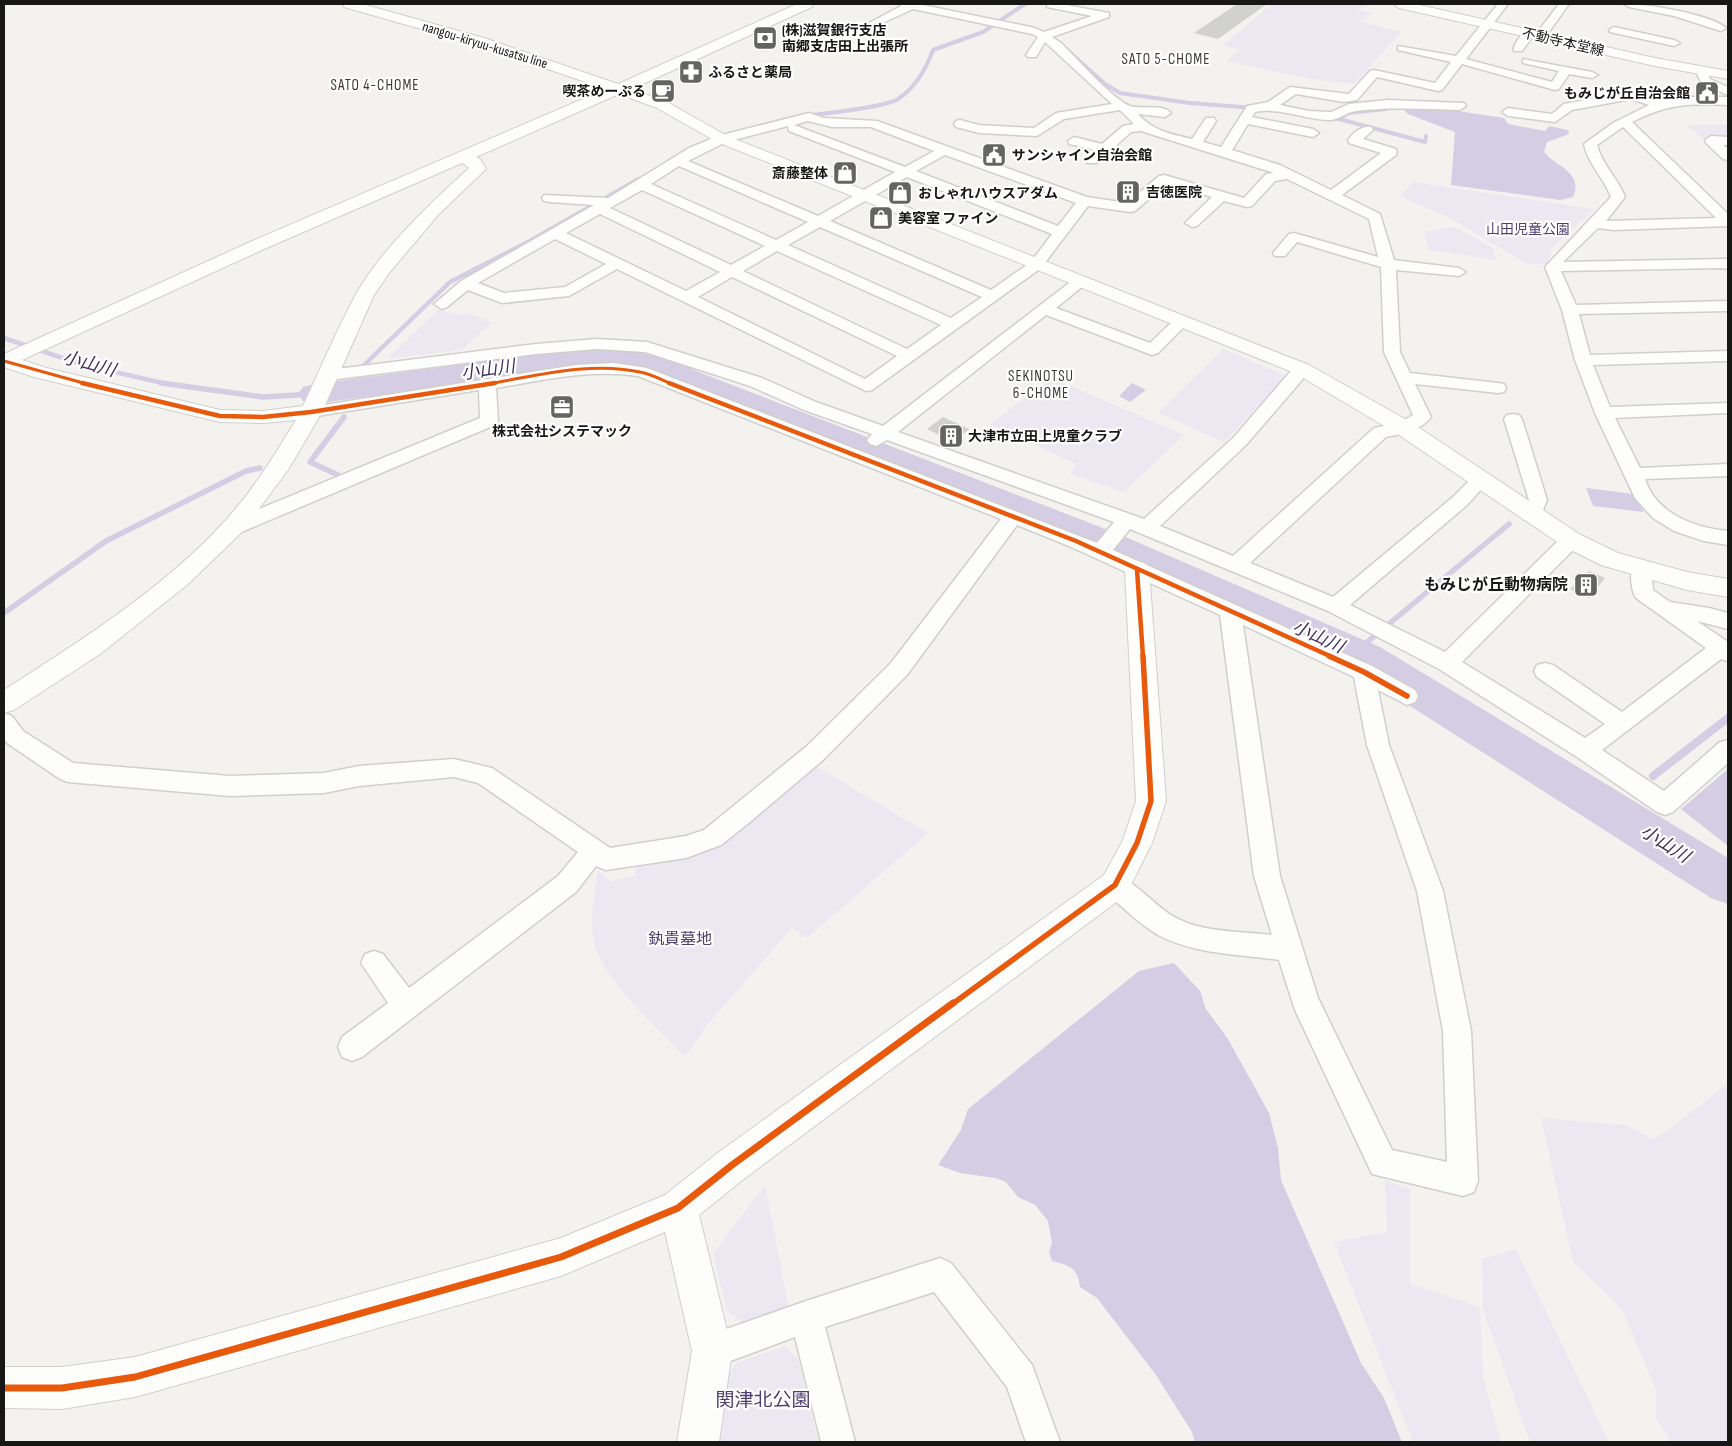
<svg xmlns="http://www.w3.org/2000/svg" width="1732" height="1446" viewBox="0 0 1732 1446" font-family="'Sofia Sans Condensed','Noto Sans JP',sans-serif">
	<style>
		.green { fill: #ebe8f2 }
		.water { fill: #d4cde3 }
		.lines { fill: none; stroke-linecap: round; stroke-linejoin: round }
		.stream-far3 { stroke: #d4cde3; stroke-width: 4 }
		.stream-far2 { stroke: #d4cde3; stroke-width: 4.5 }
		.stream-far1 { stroke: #d4cde3; stroke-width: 5.5 }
		.stream { stroke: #d4cde3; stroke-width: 8 }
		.river { fill: #d4cde3; fill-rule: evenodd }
		.building { fill: #d1d1ce }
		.street-casing { stroke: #d0cfcc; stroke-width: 3 }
		.secondary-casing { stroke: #d0cfcc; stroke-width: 2 }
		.street { fill: #fdfdfc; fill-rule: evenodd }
		.secondary { fill: #fdfdfc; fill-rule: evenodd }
		.cycleway-far3-casing { stroke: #fff; stroke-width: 5 }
		.cycleway-far2-casing { stroke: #fff; stroke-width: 7 }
		.cycleway-far1-casing { stroke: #fff; stroke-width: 9 }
		.cycleway-casing { stroke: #fff; stroke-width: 10 }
		.cycleway-far3 { stroke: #e8590c; stroke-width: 3 }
		.cycleway-far2 { stroke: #e8590c; stroke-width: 4.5 }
		.cycleway-far1 { stroke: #e8590c; stroke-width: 5.5 }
		.cycleway { stroke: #e8590c; stroke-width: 7 }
		.labels { text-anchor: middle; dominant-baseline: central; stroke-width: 4.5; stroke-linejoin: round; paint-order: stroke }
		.far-poi-label { font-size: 14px; font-weight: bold; fill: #171715; stroke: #fff; text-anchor: start }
		.far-street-label { font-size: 14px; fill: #171715; stroke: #fff }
		.far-park-label { font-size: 14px; fill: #4e3f6d; stroke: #fff }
		.far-neighbourhood-label { font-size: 15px; letter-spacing: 1px; fill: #3b3a35; stroke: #fff }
		.poi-label { font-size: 16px; font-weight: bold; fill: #171715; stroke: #fff; text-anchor: end }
		.park-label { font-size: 16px; fill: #4e3f6d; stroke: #fff }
		.water-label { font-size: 18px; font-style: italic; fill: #3f305c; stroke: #fff }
		.near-park-label { font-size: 19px; fill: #4e3f6d; stroke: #fff }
	</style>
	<rect width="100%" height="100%" fill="#f3f2ee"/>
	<!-- green -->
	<g class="green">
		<polygon points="1272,4 1372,4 1357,9 1372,14 1358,21 1401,32 1354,84 1311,79 1227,61 1240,49 1223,45"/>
		<polygon points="1687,125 1728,125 1728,138 1702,138"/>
		<polygon points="1413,182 1594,209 1552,248 1547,264 1527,264 1452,219 1400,196"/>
		<polygon points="1455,227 1493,248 1497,260 1429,250 1424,232"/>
		<polygon points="438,310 461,315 466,313 492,322 462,350 387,359"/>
		<polygon points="1223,349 1287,376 1224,442 1158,413"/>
		<polygon points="1052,378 1184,435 1124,492 1070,474 1076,464 990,424"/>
		<path d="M809,762L928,833L807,938L792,928L707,1025L685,1057C655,1024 614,992 596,950C588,930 594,891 598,870L611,881L635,876L636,866L646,858L709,844Z"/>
		<polygon points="1728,1084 1728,1442 1671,1442 1656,1418 1656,1390 1622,1309 1573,1261 1541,1118 1625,1125 1654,1140"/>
		<polygon points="1385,1180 1410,1189 1410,1284 1480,1307 1483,1377 1501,1442 1413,1442 1334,1242 1387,1232"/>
		<polygon points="765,1185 789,1309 747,1326 727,1311 713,1254"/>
		<polygon points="1516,1249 1609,1442 1530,1442 1483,1309 1482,1259"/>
		<polygon points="785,1346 799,1361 818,1442 716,1442 719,1386 738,1362"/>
	</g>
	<!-- water -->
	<g class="water">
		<path d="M1402,108H1438L1504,118L1508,124L1545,131L1549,126L1568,130L1569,134L1547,142L1544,152C1556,167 1584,172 1573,197L1560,200L1451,185L1455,132L1408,114Z"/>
		<polygon points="1132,383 1146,390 1130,402 1119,396"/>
		<polygon points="1586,488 1633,494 1644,512 1593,506"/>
		<polygon points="1728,769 1728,846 1681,809"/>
		<path d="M1174,963L1200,991L1206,1009L1228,1039L1269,1113L1278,1148L1281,1180L1361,1363L1384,1398L1402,1442H1195L1192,1432L1156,1375L1097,1298L1080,1287C1078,1268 1069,1265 1052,1261L1049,1251L1052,1243L1048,1221L1035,1205L1018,1197L1006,1182L995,1178L960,1173L938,1165L961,1130L968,1109L1139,971Z"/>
	</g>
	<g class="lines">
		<!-- stream-far3 -->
		<g class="stream-far3">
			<polyline points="919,4 933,8"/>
			<polyline points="1014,25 1037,30 1057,41 1105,84 1120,93 1190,103 1254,108"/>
			<path d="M806,116C825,113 883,108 898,99C915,88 926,69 933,50L983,32L1025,4"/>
			<polyline points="1326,119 1339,119 1425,142 1426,136"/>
			<polyline points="1339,119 1348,113 1386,109"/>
		</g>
		<!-- stream-far2 -->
		<g class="stream-far2">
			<polyline points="4,338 80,364 167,384"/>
			<polyline points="362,367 450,282 530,241 639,179"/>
		</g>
		<!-- stream-far1 -->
		<g class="stream-far1">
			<polyline points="161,383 263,397 314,394"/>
			<polyline points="338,475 310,462 344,417"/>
			<polyline points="4,613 106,541 246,471 260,468"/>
			<polyline points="1354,653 1509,524"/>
		</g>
		<!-- stream -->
		<polyline class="stream" points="1653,776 1728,718"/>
		<!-- river -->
		<polygon class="river" points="619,349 673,359 696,371 1116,533 1380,647 1728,858 1728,904 1711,898 1352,669 1090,551 674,385 653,374 619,367 573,368 314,404 303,401 298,394 303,387 314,384 573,350"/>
	</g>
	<!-- building -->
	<g class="building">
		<polygon points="1237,4 1267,4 1218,39 1194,33"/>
		<polygon points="943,417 969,429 954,442 927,429"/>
		<polygon points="1589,571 1605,578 1589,598 1570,589"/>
	</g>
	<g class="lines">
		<defs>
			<g id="street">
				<path d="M899,4H918L1035,28L1044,32L1092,16L1047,7V4H1061L1109,13V17L1052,37L1061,43C1077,58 1111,98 1130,106C1142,110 1162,103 1171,113L1165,117L1138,114C1153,131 1171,134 1192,139L1206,118H1214L1216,121L1203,142L1221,147L1247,106L1268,102L1290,87L1349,94L1370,71L1374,70L1435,83L1451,62L1398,50V46L1456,56L1498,4H1508L1466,59L1552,82L1559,71L1523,63V59L1592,72L1598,75L1592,78L1569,74L1559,89L1555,90L1462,64L1442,90L1438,91L1377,77L1357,100L1344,102L1296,94L1280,105L1309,111L1331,112L1349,104L1388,100L1464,103L1466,106L1460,110C1425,109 1391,107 1356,111C1347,112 1340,119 1331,120C1306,120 1280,107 1255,112L1252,117L1313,129L1319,133L1313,137L1248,124L1232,150L1280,165L1331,190L1381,153L1349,143L1348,140C1353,133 1362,125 1371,127L1373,130L1363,139L1396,149L1397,152L1396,155L1342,195L1380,214L1394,260L1459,268L1466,272L1459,276L1396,270L1400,352L1410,373L1498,383L1504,384L1506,388L1504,392L1498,393L1415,384L1431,417C1421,431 1401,434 1386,437L1250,563L1333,597L1453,497L1473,477H1487L1489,481L1467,505L1350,605L1445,652L1564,535L1571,533L1578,535L1581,540L1578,545L1462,662L1585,738L1605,724L1537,677L1534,671L1537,665L1545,663L1553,665L1622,712L1706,648L1636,598C1631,590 1629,572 1634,563L1641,561L1648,563L1651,568L1653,590L1670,602L1709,608L1728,613V629L1697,621L1728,642V661L1721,659L1602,750L1664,791L1720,742L1728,740V763L1673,812L1665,815L1657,812L1577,757L1439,669L1328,611L1130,529L1113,550L1372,666L1415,690L1418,696L1415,702L1407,705L1378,690L1389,745L1443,891L1471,1031L1478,1181L1474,1192L1463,1196L1372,1174L1295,1010L1279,960C1239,954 1198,955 1160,936C1140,925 1123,907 1106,893L1102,885L1106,877L1115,874C1136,882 1152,903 1171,915C1199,933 1239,931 1272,935L1254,876L1220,615L1069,546L1017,525L907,675L823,760L750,822L721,845L686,858L606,870L596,866L576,892L362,1057L352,1061L342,1057L338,1047L342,1037L388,1003L361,963L365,954L374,951L383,954L409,988L558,876L578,852L478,783L454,777L359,786L324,793L230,796L68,782L60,779L7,743L4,739V713L12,716L23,731L73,763L230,776L324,773L359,766L454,759L492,768L610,848L686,836L704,830L807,746L891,663L1001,519L638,376C590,369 543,380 496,388L498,421L495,425L239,533L232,534L225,533L222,528L225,523L480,418L479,390L311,417L305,416L302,412L305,408L311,407L576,365L614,363L647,368L1097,543L1114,522L887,440L876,446L870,444L867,440L872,434L804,410L750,386L645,352L597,349L536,354L329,380L323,379L321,375L323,371L329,370L536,344L597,339L647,342L762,378L816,402L883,426L1073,280H1083L1086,283L1083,286L1056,308L1150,343L1175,319L1181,317L1189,322L1158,353L1152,355L1046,315L898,432L1144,519L1234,437L1296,365H1308L1310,369L1308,373L1246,445L1160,526L1233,556L1374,428L1399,423L1413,415L1384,352L1381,267L1297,242L1285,256H1275L1273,253L1289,234L1294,233L1378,257L1369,219L1287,179L1275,181L1252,206L1247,207L1224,201L1197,226L1192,227L1185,223L1212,197L1166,184L1135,211L1130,212L1088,206L1041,268L872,390L866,391L617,269L569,296L502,303L468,290L447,307L442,309L434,304L461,281L594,205L549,202L544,201L542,198L544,195L608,198L689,148L718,136L809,113L824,118L877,121L1087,197L1127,203L1159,176L1164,175L1244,198L1266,174L1274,173L1141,131L1131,132L1097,163H1087L1085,160L1095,150L1069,144L1068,141L1074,137L1102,144L1123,126L1134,124L1120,110L1064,119L1037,136L979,133L956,127L954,124L956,121L960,120L979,125L1034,128L1056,113L1112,104L1045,42L1036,57H1028L1026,55L1038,37L1032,34L913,9L878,25H870L869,23L901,6ZM808,121L832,127H871L934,151L905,167L794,125ZM788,126L789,131L895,172L818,216L688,161L726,142ZM945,155L1076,203L1058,226L916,171ZM679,166L808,222L776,240L651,184ZM907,177L1052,234L1031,262L991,290L830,221ZM642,190L765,246L731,265L610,208ZM600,214L720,272L686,291L566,233ZM820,227L982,297L951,318L788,245ZM555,239L606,264L565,287L504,293L478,283ZM777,251L941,325L907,349L743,271ZM732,277L897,356L865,379L698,297ZM1243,625L1354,677L1367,745L1417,891L1443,1031L1447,1162L1392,1150L1318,998L1280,876Z"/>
				<polygon points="1559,4 1569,4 1544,39 1536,39 1534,37"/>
				<path d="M1624,4C1644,3 1713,15 1726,28L1721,31L1674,16L1629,7Z"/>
				<polygon points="1614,27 1674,40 1680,43 1674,46 1610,32 1609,30"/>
				<path d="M1529,31L1534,34L1533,36L1522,51H1514C1512,46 1522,32 1529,31Z"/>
				<polygon points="1702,68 1706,69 1710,79 1728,87 1728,95 1701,83 1696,71"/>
				<path d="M1632,91L1661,101L1691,97H1728V105C1691,103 1666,104 1632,122L1728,214V226L1614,230L1598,228L1563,262L1726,259H1728V269L1722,268L1561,271L1576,305L1728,301V311L1579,314L1590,355L1728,351V361L1593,365L1610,407L1728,403V413L1615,418L1640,468L1728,464V476L1645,479C1656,514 1695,528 1728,531V545L1704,541L1674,531L1653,518L1635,498L1595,413L1575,360L1562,310L1545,267L1611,197C1604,178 1588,164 1584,144L1613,123L1649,105L1631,99L1572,110L1555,122L1508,116L1502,112L1508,108L1552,114L1564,104ZM1623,127L1716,218L1606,221L1625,197C1618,178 1602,165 1597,145Z"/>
				<polygon points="1711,136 1728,137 1728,145 1723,145 1728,149 1728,160 1723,159 1706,143 1705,140"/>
				<polygon points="1513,414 1519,415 1522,419 1547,500 1539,520 1532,522 1525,520 1522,516 1529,500 1504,419 1507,415"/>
				<polygon points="940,1258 951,1263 1032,1365 1060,1442 1026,1442 1007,1387 934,1292 825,1327 855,1442 821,1442 795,1337 712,1368 700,1363 695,1351 700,1339 712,1334 806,1301"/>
			</g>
			<g id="secondary">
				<path d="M343,4H362L484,38L618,84L797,4H813L812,7L632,89L667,102L727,136L1309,365L1412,423L1579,534L1618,553L1687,572L1728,579V597L1687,590L1601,565L1563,546L1396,433L1295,373L717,142L657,108L619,94L476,157L480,159L486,169L439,214L389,273L374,295L322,412L288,470L240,534L187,585L100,654L14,710L4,713V690C79,642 164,588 224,522C252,492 274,456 296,420L263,423L220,422L34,377L4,367V354L250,242L606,89L474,44L344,7ZM462,163L469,168C430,204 381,249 355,296C336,331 320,370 303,406L263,411L220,410L47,368L22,360L262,250Z"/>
				<polygon points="1393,4 1415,4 1655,58 1728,71 1728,79 1655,66 1399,8"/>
				<polygon points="1137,561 1146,564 1149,570 1166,801 1152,843 1126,895 745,1178 699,1215 732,1351 719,1442 677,1442 692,1351 665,1232 561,1276 135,1397 62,1409 4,1408 4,1367 62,1367 135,1357 561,1238 665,1195 719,1152 1104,875 1123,840 1136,801 1125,570 1128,564"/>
			</g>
		</defs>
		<!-- street casing -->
		<use href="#street" class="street-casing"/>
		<!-- secondary casing -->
		<use href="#secondary" class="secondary-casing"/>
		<!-- street -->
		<use href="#street" class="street"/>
		<!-- secondary -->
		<use href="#secondary" class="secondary"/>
		<defs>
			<g id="cycleway-far3">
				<polyline points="4,361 87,384"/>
				<path d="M487,384C536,376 590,361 640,372C651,374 662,380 672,384"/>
			</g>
			<g id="cycleway-far2">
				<polyline points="82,383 220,416 263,417 311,412 495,383"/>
				<polyline points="669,383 1076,541 1332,657"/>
				<polyline points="1137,570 1143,657"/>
			</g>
			<g id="cycleway-far1">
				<polyline points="1329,656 1364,672 1407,696"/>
				<polyline points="951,1005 1115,885 1137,843 1151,801 1143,656"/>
			</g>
			<polyline id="cycleway" points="4,1388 62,1388 135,1377 561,1257 678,1208 732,1165 953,1003"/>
		</defs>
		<!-- cycleway-far3 casing -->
		<use href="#cycleway-far3" class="cycleway-far3-casing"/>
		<!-- cycleway-far2 casing -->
		<use href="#cycleway-far2" class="cycleway-far2-casing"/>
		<!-- cycleway-far1 casing -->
		<use href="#cycleway-far1" class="cycleway-far1-casing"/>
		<!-- cycleway casing -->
		<use href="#cycleway" class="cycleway-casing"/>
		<!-- cycleway-far3 -->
		<use href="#cycleway-far3" class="cycleway-far3"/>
		<!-- cycleway-far2 -->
		<use href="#cycleway-far2" class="cycleway-far2"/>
		<!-- cycleway-far1 -->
		<use href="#cycleway-far1" class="cycleway-far1"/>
		<!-- cycleway -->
		<use href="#cycleway" class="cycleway"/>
	</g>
	<!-- icons -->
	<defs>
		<symbol id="bank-square" viewBox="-11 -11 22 22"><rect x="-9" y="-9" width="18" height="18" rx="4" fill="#646461" stroke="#fff"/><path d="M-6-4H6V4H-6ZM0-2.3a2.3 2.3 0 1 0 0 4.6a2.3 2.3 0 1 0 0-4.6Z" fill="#fff"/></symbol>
		<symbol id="pharmacy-square" viewBox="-11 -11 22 22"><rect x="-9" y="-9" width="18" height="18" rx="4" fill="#646461" stroke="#fff"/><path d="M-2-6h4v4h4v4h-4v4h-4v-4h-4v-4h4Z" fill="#fff"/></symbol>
		<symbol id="cafe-square" viewBox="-11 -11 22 22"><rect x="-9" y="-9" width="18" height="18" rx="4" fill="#646461" stroke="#fff"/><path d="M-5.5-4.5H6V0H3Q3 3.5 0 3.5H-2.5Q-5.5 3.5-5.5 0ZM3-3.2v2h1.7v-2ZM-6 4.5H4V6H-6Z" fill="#fff"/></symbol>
		<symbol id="civic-square" viewBox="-11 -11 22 22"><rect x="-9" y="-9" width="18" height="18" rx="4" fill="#646461" stroke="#fff"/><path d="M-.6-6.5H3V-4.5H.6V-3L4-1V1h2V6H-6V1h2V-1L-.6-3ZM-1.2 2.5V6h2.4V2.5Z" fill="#fff"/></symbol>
		<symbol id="shop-square" viewBox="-11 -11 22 22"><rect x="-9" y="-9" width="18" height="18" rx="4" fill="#646461" stroke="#fff"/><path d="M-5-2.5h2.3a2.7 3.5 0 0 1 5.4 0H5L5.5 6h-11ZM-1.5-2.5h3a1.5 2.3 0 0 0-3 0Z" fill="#fff"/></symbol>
		<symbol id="building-square" viewBox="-11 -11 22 22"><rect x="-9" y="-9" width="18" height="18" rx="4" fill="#646461" stroke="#fff"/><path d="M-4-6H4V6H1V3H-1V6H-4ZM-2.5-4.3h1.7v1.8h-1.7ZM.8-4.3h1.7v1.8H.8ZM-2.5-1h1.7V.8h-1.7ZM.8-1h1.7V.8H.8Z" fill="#fff"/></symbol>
		<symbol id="office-square" viewBox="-11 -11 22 22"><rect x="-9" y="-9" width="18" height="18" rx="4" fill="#646461" stroke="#fff"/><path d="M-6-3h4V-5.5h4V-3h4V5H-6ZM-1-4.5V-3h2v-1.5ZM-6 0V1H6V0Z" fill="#fff"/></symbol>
	</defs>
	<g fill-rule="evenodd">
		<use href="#bank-square" x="751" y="24" width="28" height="28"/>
		<use href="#pharmacy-square" x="677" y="58" width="28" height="28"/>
		<use href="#cafe-square" x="649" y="77" width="28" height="28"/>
		<use href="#civic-square" x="1693" y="79" width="28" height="28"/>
		<use href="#civic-square" x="980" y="141" width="28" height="28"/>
		<use href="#shop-square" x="831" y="159" width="28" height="28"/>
		<use href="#building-square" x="1114" y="178" width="28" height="28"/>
		<use href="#shop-square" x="886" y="179" width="28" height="28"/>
		<use href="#shop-square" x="867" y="204" width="28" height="28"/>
		<use href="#office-square" x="548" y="393" width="28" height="28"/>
		<use href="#building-square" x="937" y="422" width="28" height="28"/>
		<use href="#building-square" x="1572" y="571" width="28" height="28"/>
	</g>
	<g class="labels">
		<!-- far-poi labels -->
		<g class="far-poi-label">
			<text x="782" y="30">(株)滋賀銀行支店<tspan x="782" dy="16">南郷支店田上出張所</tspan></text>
			<text x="708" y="72">ふるさと薬局</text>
			<text x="646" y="91" text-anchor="end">喫茶めーぷる</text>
			<text x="1690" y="93" text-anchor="end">もみじが丘自治会館</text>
			<text x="1012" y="155">サンシャイン自治会館</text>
			<text x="828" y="173" text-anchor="end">斎藤整体</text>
			<text x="1146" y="192">吉徳医院</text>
			<text x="918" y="193">おしゃれハウスアダム</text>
			<text x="898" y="218">美容室 ファイン</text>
			<text x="562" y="431" text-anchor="middle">株式会社システマック</text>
			<text x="968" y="436">大津市立田上児童クラブ</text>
		</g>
		<!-- far-street labels -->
		<g class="far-street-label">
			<text transform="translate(1563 42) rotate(13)">不動寺本堂線</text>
			<text transform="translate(485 45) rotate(17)">nangou-kiryuu-kusatsu line</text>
		</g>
		<!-- far-park labels -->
		<g class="far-park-label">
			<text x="1528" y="229">山田児童公園</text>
		</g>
		<!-- far-neighbourhood labels -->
		<g class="far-neighbourhood-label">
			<text x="1166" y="59">SATO 5-CHOME</text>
			<text x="375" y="85">SATO 4-CHOME</text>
			<text x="1041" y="376">SEKINOTSU<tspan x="1041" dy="17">6-CHOME</tspan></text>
		</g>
		<!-- poi labels -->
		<g class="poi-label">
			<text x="1568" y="585">もみじが丘動物病院</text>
		</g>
		<!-- park labels -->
		<g class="park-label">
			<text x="680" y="939">釻貴墓地</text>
		</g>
		<!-- water labels -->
		<g class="water-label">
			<text transform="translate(89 364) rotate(15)">小山川</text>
			<text transform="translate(488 370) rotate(-8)">小山川</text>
			<text transform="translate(1318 637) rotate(24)">小山川</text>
			<text transform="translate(1665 844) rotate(32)">小山川</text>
		</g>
		<!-- near-park labels -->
		<g class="near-park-label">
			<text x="763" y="1400">関津北公園</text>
		</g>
	</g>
	<!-- border -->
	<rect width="1732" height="1446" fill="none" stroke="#171715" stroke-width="10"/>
</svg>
